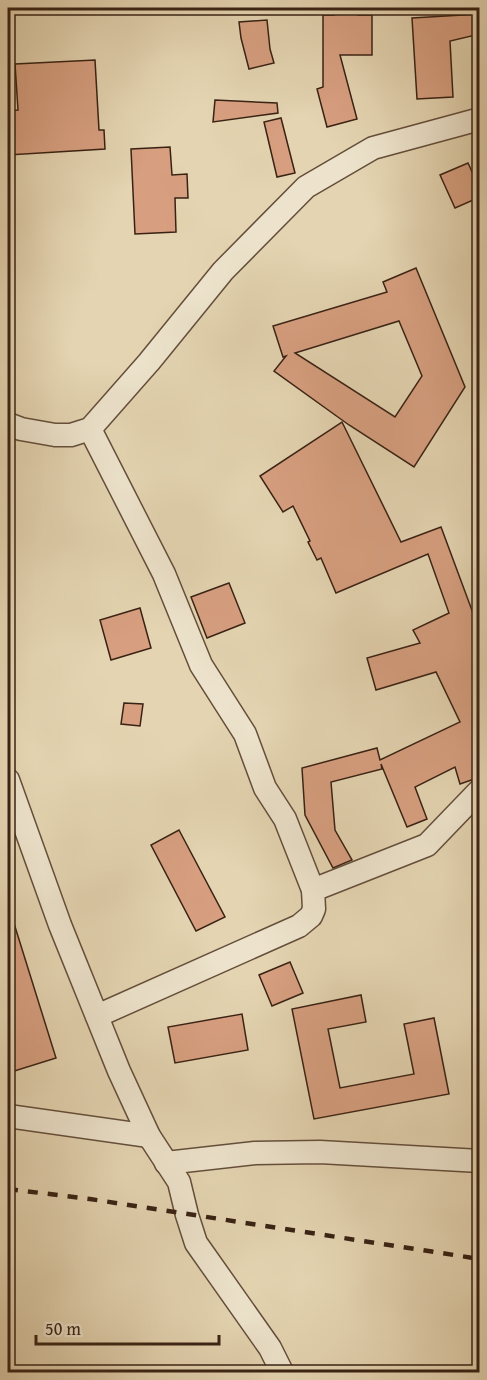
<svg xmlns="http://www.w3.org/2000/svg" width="487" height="1380" viewBox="0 0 487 1380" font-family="'Gentium Book Plus',serif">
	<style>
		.building { fill: #d79f80; stroke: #392214; stroke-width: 1.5; fill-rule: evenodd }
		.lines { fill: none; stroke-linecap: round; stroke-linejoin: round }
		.street-casing { stroke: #644e3b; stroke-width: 25 }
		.path { stroke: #392214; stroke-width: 4; stroke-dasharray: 1.5 3; stroke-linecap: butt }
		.street { stroke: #ede3cc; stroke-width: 22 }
		.rail { stroke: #392214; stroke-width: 4.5; stroke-dasharray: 10 10; stroke-linecap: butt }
	</style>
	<rect width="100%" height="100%" fill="#e4d4b1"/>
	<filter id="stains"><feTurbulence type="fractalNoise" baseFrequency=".00333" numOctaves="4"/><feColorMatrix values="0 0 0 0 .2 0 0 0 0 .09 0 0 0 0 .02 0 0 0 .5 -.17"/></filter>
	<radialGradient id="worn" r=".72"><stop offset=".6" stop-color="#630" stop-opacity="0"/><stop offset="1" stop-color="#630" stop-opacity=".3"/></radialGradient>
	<!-- building -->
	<g class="building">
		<polygon points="332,8 356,8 358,15 372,15 372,55 340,55 357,119 327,127 317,89 323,87 323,15 334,15"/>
		<polygon points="480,14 480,34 450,41 453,97 417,99 412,18"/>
		<polygon points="267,20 270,49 274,63 249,69 241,38 239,22"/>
		<polygon points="95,60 99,130 104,130 105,149 8,155 8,111 18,110 15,64"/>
		<polygon points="215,100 277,103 278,113 213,122"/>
		<polygon points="281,118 295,173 277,177 264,122"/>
		<polygon points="170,147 172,175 187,174 188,198 175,198 176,232 135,234 131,149"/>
		<polygon points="468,163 480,189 480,197 455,208 440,175"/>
		<path d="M416,268L465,387L414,467L349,425L274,371L286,356L283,357L273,326L387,292L383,282ZM399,321L422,376L395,417L295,353Z"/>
		<polygon points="342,422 401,542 441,527 480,632 480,777 460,784 455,767 415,787 427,819 407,827 381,764 382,769 331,782 335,830 352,860 333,868 305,815 302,768 377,748 380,760 460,722 436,672 376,690 367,658 420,643 413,630 449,613 428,554 336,593 321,558 317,560 308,542 310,541 293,506 283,512 260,476"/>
		<polygon points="229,583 245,623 207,638 191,597"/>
		<polygon points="140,608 151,648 111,660 100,620"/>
		<polygon points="124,703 143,704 140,726 121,724"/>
		<polygon points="179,830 225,917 196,931 151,845"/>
		<polygon points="12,917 56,1058 8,1073 8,918"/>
		<polygon points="290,962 303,993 272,1006 259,975"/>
		<polygon points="361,995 366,1022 328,1029 340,1088 414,1074 404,1024 434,1018 449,1094 314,1119 292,1009"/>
		<polygon points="242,1014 248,1050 175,1063 168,1027"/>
	</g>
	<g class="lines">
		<defs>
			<g id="street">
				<polyline points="8,424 21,429 55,435 71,435 90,429 149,362 223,271 306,187 373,148 480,119"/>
				<polyline points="90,429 164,574 201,665 245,734 265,788 285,819 313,890 314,909 311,916 299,926 97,1016"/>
				<polyline points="8,780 60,925 119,1071 149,1136 179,1182 187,1215 196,1243 270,1348 282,1372"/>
				<polyline points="313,890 427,845 480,790"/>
				<polyline points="8,1116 149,1136"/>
				<polyline points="166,1163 255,1153 320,1152 480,1161"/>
			</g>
		</defs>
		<!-- street casing -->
		<use href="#street" class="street-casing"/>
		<!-- path -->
		<polyline class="path" points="8,1372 13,1372"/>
		<!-- street -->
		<use href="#street" class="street"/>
		<!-- rail -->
		<polyline class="rail" points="8,1189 90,1199 480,1259"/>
	</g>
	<!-- margin -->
	<rect width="487" height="1380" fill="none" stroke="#e4d4b1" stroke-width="30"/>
	<rect x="9" y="9" width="469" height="1362" fill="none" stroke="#392214" stroke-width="3"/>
	<rect x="15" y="15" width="457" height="1350" fill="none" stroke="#392214" stroke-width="1.5"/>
	<!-- scale -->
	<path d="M36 1335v9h183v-9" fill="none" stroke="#392214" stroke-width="3"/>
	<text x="45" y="1335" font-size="18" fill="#392214" stroke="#ede3cc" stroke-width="4.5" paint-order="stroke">50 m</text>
	<rect width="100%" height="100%" filter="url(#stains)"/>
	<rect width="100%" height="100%" fill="url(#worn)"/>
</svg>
